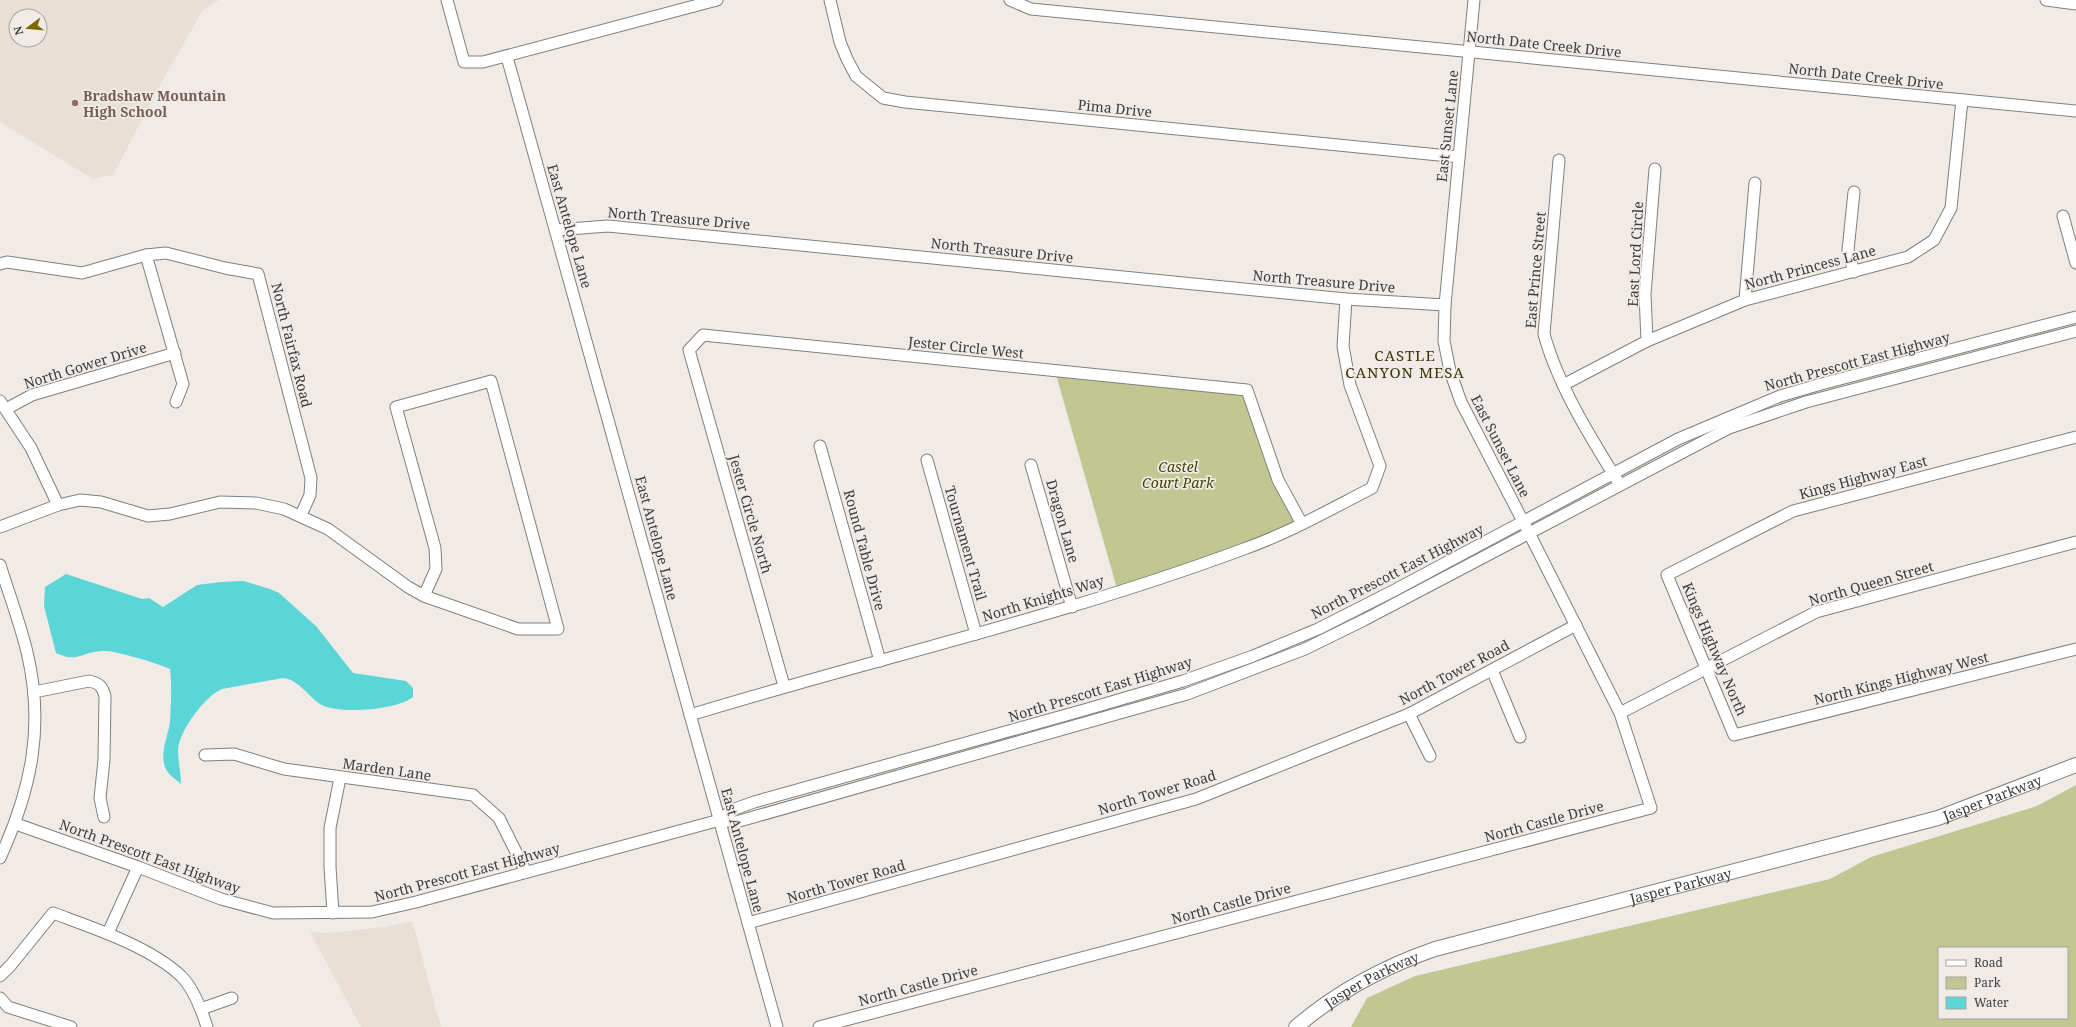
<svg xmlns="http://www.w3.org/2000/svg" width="2076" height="1027" viewBox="0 0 2076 1027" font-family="'Noto Serif',serif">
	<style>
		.built { fill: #e9dfd5; fill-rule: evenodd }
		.green { fill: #c0c790; fill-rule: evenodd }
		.water { fill: #5cd5d7 }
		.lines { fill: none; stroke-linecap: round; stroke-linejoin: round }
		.minor-casing { stroke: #837f7a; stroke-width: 13 }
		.major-casing { stroke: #837f7a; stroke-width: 16 }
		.minor { stroke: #fff; stroke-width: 11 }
		.major { stroke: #fff; stroke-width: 14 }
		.education-dot { fill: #8d6e63; stroke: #f0ebe7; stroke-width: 1.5 }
		.labels { text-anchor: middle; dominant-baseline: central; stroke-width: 3.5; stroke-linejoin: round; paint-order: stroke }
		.street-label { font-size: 14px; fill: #3e3d3b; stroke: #f0ebe7 }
		.education-label { font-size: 14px; font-weight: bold; fill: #785e54; stroke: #f0ebe7; text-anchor: start }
		.park-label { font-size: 14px; font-style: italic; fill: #414603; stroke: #f0ebe7 }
		.neighbourhood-label { font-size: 15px; letter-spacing: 1px; fill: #3d3409; stroke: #f0ebe7 }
	</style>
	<rect width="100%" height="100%" fill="#f0ebe7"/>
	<!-- built -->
	<g class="built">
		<path d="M0,0H219L203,10L160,85L113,175L93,179L0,122ZM16,16H40V40H16Z"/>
		<polygon points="412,921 441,1027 361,1027 310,932 327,933 385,927"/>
	</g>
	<!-- green -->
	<g class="green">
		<polygon points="1055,371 1247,390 1302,524 1118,592"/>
		<path d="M2076,785V1027H1351L1367,998L1415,976L1830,879L1871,857L2037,806ZM1939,948H2067V1018H1939Z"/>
	</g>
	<!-- water -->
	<path class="water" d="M66,574L142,599L149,598L163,607L197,585L221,582L243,581L270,589L279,593L316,626L353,673L406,681L413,688V697C398,710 337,715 320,704C307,695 299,680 283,678L222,689C205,696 179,731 178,750C178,761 181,773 181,784C177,780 170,776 167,771C158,757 168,737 170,722C171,704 172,687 170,669C159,664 111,649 101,651C79,653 78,663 56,653L44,606L45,587Z"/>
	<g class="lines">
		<defs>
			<g id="minor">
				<polyline points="447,0 464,62 483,62 717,0"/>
				<polyline points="830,0 840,42 847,59 856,76 883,98 905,102 1459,157"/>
				<polyline points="1010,0 1031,9 2076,111"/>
				<polyline points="2046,0 2076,4"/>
				<polyline points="507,57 777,1027"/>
				<path d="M1559,160L1544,334C1558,385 1589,435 1617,480"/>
				<polyline points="1854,192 1848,250 1854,272"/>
				<polyline points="2063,216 2076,263"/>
				<polyline points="556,230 608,226 1346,299 1445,305"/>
				<polyline points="146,255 183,384 176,402"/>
				<polyline points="0,264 7,262 82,273 146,255 166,253 225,268 258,274 311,478 310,495 301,515"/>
				<polyline points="1745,300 1755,183"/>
				<polyline points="1647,341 1645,294 1655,169"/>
				<polyline points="1563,385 1647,341 1745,300 1908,257 1934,240 1951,208 1962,100"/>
				<polyline points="0,401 31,448 58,505"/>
				<polyline points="6,409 32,395 175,353"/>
				<polyline points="2076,437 1793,511 1667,575 1734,735 2076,649"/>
				<polyline points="820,446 880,661"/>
				<polyline points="927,460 976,634"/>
				<polyline points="1031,465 1072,607"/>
				<polyline points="0,527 58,505 80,500 101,502 148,516 170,514 220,502 256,503 284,509 328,529 408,587 424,596 518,629 558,629 491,381 396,407 435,548 436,569 424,596"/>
				<path d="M0,565C9,594 20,623 27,652C45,727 31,790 0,858"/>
				<polyline points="1492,670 1520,737"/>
				<polyline points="784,686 689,350 703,335 1247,390 1278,480 1302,524"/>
				<path d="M34,692L89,681C99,683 102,686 105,696L104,760L100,798L104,817"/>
				<polyline points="1620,713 1816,612 2076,542"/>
				<polyline points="1409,714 1430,756"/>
				<path d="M690,715C873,659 1061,617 1241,550C1287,534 1329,510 1372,488L1380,466L1350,385L1343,346L1346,299"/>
				<polyline points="205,755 234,754 284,769 473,795 499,818 526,872"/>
				<polyline points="720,820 732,810 754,802 1084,710 1183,681 1253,656 1318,629 1393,591 1678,439 1780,396 1821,384 2076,317"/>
				<polyline points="16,824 138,867 221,899 273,913 372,912 416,902 720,820 736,822 1187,694 1305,649 1364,620 1729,428 1806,402 2076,331"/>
				<polyline points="333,913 330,867 330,828 340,778"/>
				<polyline points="748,923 1196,799 1409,714 1576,625"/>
				<polyline points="108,933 138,867"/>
				<path d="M0,976L11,965L53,913C93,928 149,946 181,976C193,988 202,1011 207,1027"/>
				<polyline points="0,998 8,1007 71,1027"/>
				<polyline points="201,1009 232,998"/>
				<polyline points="819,1027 1651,808 1620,713 1527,529 1461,402 1450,371 1444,341 1445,305 1474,0"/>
			</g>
			<g id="major">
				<path id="s1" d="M1296,1027C1338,991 1383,967 1435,949L1938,818L2076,765"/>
			</g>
		</defs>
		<!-- minor casing -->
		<use href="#minor" class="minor-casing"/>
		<!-- major casing -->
		<use href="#major" class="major-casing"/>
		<!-- minor -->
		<use href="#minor" class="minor"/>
		<!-- major -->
		<use href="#major" class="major"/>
	</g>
	<!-- markers -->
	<circle class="education-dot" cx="75" cy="103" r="4"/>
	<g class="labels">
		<!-- street labels -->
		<g class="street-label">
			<text transform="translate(1544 44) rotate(6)">North Date Creek Drive</text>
			<text transform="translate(1866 76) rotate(6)">North Date Creek Drive</text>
			<text transform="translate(1115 108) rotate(6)">Pima Drive</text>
			<text transform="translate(1447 126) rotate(-84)">East Sunset Lane</text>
			<text transform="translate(679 218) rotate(5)">North Treasure Drive</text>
			<text transform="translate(570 226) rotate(74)">East Antelope Lane</text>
			<text transform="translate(1002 250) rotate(6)">North Treasure Drive</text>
			<text transform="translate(1635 254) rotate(-87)">East Lord Circle</text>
			<text transform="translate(1810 267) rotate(-15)">North Princess Lane</text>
			<text transform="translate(1535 270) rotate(-85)">East Prince Street</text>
			<text transform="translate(1324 281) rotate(5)">North Treasure Drive</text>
			<text transform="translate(292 345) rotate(76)">North Fairfax Road</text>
			<text transform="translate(966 347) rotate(6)">Jester Circle West</text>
			<text transform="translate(1857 361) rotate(-15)">North Prescott East Highway</text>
			<text transform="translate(85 365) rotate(-17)">North Gower Drive</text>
			<text transform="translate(1501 446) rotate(63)">East Sunset Lane</text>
			<text transform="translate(1863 477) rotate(-15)">Kings Highway East</text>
			<text transform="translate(751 514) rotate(74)">Jester Circle North</text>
			<text transform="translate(1063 521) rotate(74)">Dragon Lane</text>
			<text transform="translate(657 538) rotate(75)">East Antelope Lane</text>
			<text transform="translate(966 543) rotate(74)">Tournament Trail</text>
			<text transform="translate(865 550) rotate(75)">Round Table Drive</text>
			<text transform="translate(1397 571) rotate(-27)">North Prescott East Highway</text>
			<text transform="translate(1871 583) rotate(-16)">North Queen Street</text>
			<text transform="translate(1043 598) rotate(-17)">North Knights Way</text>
			<text transform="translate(1715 649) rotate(67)">Kings Highway North</text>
			<text transform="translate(1454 672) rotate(-28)">North Tower Road</text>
			<text transform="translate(1901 678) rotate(-14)">North Kings Highway West</text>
			<text transform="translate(1100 689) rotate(-17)">North Prescott East Highway</text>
			<text transform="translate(387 769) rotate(8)">Marden Lane</text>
			<text transform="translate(1157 792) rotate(-17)">North Tower Road</text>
			<text stroke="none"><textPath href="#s1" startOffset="738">Jasper Parkway</textPath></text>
			<text transform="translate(1544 821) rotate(-15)">North Castle Drive</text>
			<text transform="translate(743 850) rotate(75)">East Antelope Lane</text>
			<text transform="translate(150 856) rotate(20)">North Prescott East Highway</text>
			<text transform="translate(467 872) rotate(-15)">North Prescott East Highway</text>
			<text transform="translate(846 881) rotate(-16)">North Tower Road</text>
			<text stroke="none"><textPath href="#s1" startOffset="414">Jasper Parkway</textPath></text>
			<text transform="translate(1231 903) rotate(-15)">North Castle Drive</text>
			<text stroke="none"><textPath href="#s1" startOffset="90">Jasper Parkway</textPath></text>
			<text transform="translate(918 985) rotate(-15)">North Castle Drive</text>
		</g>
		<!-- education labels -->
		<g class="education-label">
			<text x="83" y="95">Bradshaw Mountain<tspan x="83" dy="16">High School</tspan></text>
		</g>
		<!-- park labels -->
		<g class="park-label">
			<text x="1178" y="466">Castel<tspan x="1178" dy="16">Court Park</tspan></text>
		</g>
		<!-- neighbourhood labels -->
		<g class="neighbourhood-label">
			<text x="1405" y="355">CASTLE<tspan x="1405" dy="17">CANYON MESA</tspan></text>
		</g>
	</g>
	<!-- legend -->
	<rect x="1938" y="947" width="130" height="72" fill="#f0ebe7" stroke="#a9a5a2"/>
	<rect x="1946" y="960" width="20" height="6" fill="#ffffff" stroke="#a9a5a2"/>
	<text x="1974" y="967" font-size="12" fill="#3e3d3b">Road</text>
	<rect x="1946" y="977" width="20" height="12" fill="#c0c790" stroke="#a9a5a2"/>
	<text x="1974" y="987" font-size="12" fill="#3e3d3b">Park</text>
	<rect x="1946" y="997" width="20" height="12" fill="#5cd5d7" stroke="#a9a5a2"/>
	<text x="1974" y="1007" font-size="12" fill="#3e3d3b">Water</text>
	<!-- north arrow -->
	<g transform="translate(28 28) rotate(254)"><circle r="19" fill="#f0ebe7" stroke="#a9a5a2"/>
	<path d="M0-3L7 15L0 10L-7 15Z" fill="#7c6900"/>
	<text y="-6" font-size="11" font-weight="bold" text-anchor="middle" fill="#3e3d3b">N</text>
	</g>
</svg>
